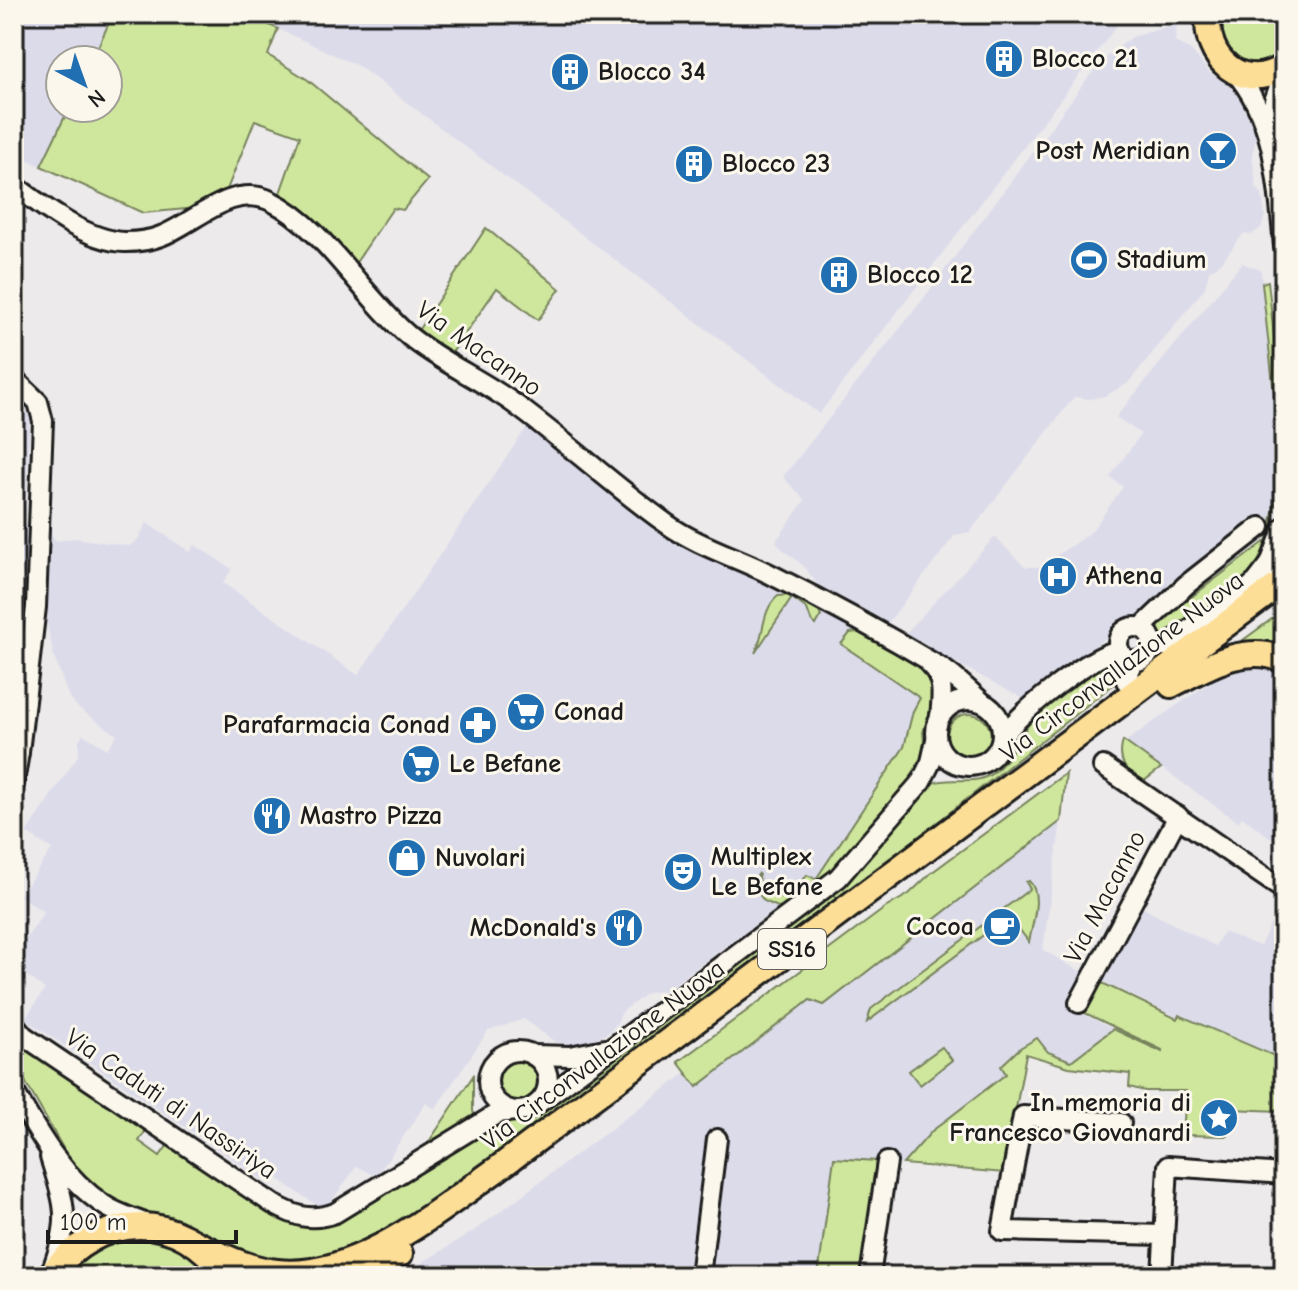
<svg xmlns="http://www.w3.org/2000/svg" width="1298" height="1290" viewBox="0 0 1298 1290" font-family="'Comic Neue',sans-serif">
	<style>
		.built { fill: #dcdbea }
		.green { fill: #cfe79d; stroke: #76825c; stroke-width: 2 }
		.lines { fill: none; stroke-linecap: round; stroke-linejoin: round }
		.minor-casing { stroke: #1c1c1c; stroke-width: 24 }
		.major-casing { stroke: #1c1c1c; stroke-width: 30 }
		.minor { stroke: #fbf7ec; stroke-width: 18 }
		.major { stroke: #fdde96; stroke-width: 24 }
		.labels { text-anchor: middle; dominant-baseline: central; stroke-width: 6; stroke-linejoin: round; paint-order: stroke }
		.shield { fill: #fbf7ec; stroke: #5f5e5a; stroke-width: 2 }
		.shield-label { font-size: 24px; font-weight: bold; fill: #1c1c1c }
		.poi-label { font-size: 26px; font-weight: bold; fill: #1c1c1c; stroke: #fbf7ec; text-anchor: start }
		.street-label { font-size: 26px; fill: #1c1c1c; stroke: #fbf7ec }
	</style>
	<rect width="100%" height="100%" fill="#edeaeb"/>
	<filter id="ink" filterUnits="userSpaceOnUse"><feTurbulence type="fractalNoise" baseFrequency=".0125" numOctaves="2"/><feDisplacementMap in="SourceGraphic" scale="16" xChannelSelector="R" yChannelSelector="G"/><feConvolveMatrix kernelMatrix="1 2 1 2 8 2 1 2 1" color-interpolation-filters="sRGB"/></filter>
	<g filter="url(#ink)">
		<!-- built -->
		<g class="built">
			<polygon points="14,14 113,14 92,60 60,60 60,108 69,108 41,166 14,153"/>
			<polygon points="246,14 1126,14 819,414 360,67"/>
			<polygon points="1177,24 1175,42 1191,50 1210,73 1237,90 1247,101 1255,123 1255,143 1252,153 1256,186 1262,195 1265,216 1261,228 1251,235 1244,233 1220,264 1209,271 1205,288 1128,383 1105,396 1090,399 1074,397 970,532 955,535 888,623 817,584 805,567 781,548 776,541 805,500 783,477 927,294 1090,75 1111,53 1132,37"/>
			<polygon points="1242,263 1261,270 1281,458 1281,475 1270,525 1257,515 1168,584 1173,588 1024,699 904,635 995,537 1025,567 1040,567 1091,532 1123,487 1110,477 1141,434 1116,417"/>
			<polygon points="14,397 24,406 30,418 24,524 50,530 54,539 58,541 74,538 129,546 137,541 147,523 190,552 195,545 232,569 223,583 358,675 529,424 752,575 917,663 926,756 920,777 785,910 778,908 666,990 647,993 622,1012 616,1025 608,1033 595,1039 572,1045 555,1042 524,1019 488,1031 435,1109 426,1103 376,1177 357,1166 330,1203 316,1205 268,1172 262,1179 25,1019 45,989 14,966 14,957 44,912 20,896 52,849 26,833 79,754 79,740 83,734 107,749 117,735 78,708 68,695 54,657 47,624 45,571 32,560 23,568 14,677"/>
			<polygon points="1254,664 1284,672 1284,828 1271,838 1242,817 1238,822 1125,742 1223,673"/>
			<polygon points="1061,821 1043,950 1083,973 1066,1006 1161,1052 1145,1091 1129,1087 1130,1074 1069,1067 1026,1054 1004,1173 834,1158 818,1276 400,1276 474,1231 686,1073 697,1087 810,1000 824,1005"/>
			<polygon points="1141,907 1215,946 1223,932 1260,946 1278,909 1284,912 1284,1059 1179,1014 1177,1017 1102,981"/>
		</g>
		<!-- green -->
		<g class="green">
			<polygon points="113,14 246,14 278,29 268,55 308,80 428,180 403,210 393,208 353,267 279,196 300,136 255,120 226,192 197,208 143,213 41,166 69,108 108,108 108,60 92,60"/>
			<polygon points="1213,14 1284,14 1284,62 1237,70 1211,19"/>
			<polygon points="486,228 560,289 538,320 497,288 449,357 417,332"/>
			<path d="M1268,281C1277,364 1298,518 1245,582C1221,605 1192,619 1164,637L1161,636L1158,628L1165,617L1267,540L1281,475V458L1262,283Z"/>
			<path d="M792,595L819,612L821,616L816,625L811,620L807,609L792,598L755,653C765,634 761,610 778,596Z"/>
			<polygon points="1284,610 1284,652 1231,649"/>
			<path d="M859,632L917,663L931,678L934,701L923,732L926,763L826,880L785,910L764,901L752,885L759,873C758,889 773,904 790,895C797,891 802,881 807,875L816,879L904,747L913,711L920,698L841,644L850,633Z"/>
			<path d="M1115,661L1123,666L1118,681L848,892L494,1162L377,1238L328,1258L292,1262L249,1258L171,1216L126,1209L111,1203L80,1178L14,1062V1038L148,1127L139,1141L160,1156L169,1143L293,1224L312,1227L332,1223L503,1119L530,1113L545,1106L837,889L933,783C951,776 970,785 988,776C1009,765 1018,735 1034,718C1053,697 1081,681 1104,665Z"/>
			<circle cx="969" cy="736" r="22"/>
			<path d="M1123,741L1125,742L1161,768L1144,781C1125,774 1117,760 1123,741Z"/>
			<polygon points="1066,773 1061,821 824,1005 810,1000 697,1087 678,1062 885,908 909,894 931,873"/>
			<path d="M1029,881C1043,894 1032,925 1029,942L1009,916L867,1022L871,1009L1030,889L1026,882Z"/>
			<polygon points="1100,982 1177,1019 1179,1015 1284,1060 1284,1111 1230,1109 1228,1136 1183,1135 1186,1091 1145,1091 1129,1087 1130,1074 1069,1067 1026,1054 1004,1173 903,1164 932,1131 1006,1074 1001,1066 1020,1048 1037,1038 1048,1052 1071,1061 1113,1029 1162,1052 1162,1050 1085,1013"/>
			<polygon points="942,1047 952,1060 920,1085 909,1071"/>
			<circle cx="518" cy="1081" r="19"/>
			<polygon points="473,1076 473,1111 476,1120 420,1155"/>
			<polygon points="834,1158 876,1161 862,1276 818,1276"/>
			<path d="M128,1237C173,1239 183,1245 215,1276H62L85,1253Z"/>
		</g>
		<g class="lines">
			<defs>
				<g id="minor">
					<path d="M1234,71C1276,118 1278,185 1284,246"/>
					<polyline points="1271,134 1274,101 1284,74"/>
					<path d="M14,185C43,207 87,241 125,242C136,242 151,240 161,236C195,223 232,182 271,201C324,227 362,296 409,336C443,364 485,381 520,408C570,445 616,488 667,524C696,545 738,558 770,574C828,603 885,634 940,667C955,676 968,690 982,702"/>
					<polyline points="14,379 38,402 43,421 36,607 19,752"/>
					<circle cx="1135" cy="644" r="17"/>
					<polyline points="1141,628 1186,585 1260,527"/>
					<polyline points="1152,646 1166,646 1194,626 1203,625 1256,582 1270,564 1284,527"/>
					<path d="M930,665C945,678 942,698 940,716"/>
					<polyline points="1126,681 1133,661"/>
					<circle cx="969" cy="733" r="33"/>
					<path d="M1003,736C1023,710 1087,657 1119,650"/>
					<polyline points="14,742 19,752 14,784"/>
					<polyline points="1103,766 1284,890"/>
					<polyline points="1079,1003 1178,816"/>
					<path d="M14,1024L24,1036L273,1204C295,1216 310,1222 335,1213L498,1113L515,1111"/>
					<circle cx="518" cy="1081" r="30"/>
					<polyline points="532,1055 570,1056 605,1049"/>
					<path d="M14,1091C38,1133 62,1177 104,1205C117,1214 135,1219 150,1225"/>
					<polyline points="536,1105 838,878 921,782 931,762 936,740"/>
					<polyline points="1121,1123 1023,1116 1002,1231 1164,1235"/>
					<path d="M50,1157C65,1206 71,1218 53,1267"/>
					<polyline points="700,1276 717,1139"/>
					<polyline points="870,1276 887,1162"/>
					<polyline points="1162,1276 1168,1166 1284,1174"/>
				</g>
				<g id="major">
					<path d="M1209,14C1202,58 1244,95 1284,66"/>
					<path d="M1171,685C1205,668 1245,642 1284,660"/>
					<path d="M191,1241C219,1254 246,1269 277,1272C353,1281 438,1211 496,1170L1284,581"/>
					<path d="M50,1276C97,1212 180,1207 226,1276"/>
					<polyline points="356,1276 400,1254"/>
				</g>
			</defs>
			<!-- minor casing -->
			<use href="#minor" class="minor-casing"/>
			<!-- major casing -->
			<use href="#major" class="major-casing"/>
			<!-- minor -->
			<use href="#minor" class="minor"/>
			<!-- major -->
			<use href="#major" class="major"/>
		</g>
	</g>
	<!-- icons -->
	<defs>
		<symbol id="building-disc" viewBox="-11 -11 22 22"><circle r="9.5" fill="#1f6fb2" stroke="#fbf7ec"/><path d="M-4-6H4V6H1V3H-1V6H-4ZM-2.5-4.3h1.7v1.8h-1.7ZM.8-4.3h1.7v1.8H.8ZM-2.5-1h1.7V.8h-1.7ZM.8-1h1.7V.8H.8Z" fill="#fff"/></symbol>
		<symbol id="bar-disc" viewBox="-11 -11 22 22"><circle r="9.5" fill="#1f6fb2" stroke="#fbf7ec"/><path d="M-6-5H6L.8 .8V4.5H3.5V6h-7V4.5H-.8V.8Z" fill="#fff"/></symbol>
		<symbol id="stadium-disc" viewBox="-11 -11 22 22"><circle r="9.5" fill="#1f6fb2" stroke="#fbf7ec"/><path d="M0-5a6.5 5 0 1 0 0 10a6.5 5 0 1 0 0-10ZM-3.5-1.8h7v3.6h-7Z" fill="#fff"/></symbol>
		<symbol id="hospital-disc" viewBox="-11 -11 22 22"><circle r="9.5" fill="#1f6fb2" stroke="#fbf7ec"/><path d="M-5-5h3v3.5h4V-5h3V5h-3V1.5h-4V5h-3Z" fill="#fff"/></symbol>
		<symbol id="supermarket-disc" viewBox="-11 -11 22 22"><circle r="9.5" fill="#1f6fb2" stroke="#fbf7ec"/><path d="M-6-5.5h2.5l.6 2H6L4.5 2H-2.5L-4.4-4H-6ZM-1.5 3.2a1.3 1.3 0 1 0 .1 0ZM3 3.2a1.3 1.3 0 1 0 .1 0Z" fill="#fff"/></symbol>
		<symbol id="pharmacy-disc" viewBox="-11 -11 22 22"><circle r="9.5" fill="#1f6fb2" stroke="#fbf7ec"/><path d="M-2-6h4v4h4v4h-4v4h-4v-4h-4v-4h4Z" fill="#fff"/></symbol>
		<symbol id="restaurant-disc" viewBox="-11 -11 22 22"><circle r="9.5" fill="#1f6fb2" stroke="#fbf7ec"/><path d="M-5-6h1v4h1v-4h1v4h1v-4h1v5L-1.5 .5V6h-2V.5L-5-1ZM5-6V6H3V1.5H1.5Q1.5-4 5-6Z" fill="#fff"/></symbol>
		<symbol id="shop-disc" viewBox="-11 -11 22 22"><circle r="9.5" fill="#1f6fb2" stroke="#fbf7ec"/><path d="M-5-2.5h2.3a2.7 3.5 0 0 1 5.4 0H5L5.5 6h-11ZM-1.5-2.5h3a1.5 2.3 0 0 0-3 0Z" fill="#fff"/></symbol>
		<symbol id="theatre-disc" viewBox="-11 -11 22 22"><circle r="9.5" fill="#1f6fb2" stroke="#fbf7ec"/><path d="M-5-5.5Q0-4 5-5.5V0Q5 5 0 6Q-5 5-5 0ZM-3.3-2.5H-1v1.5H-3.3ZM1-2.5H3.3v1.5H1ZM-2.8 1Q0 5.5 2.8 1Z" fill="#fff"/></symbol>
		<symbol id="cafe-disc" viewBox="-11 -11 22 22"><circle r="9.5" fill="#1f6fb2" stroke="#fbf7ec"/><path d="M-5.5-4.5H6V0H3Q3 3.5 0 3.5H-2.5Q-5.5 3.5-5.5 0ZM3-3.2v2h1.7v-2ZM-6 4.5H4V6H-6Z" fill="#fff"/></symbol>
		<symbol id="sight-disc" viewBox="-11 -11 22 22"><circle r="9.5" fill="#1f6fb2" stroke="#fbf7ec"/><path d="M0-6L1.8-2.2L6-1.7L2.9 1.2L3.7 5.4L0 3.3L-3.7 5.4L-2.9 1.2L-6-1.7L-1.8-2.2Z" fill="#fff"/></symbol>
	</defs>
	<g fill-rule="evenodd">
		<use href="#building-disc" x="982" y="37" width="44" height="44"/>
		<use href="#building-disc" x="548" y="50" width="44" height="44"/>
		<use href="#bar-disc" x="1196" y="129" width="44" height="44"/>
		<use href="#building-disc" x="672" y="142" width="44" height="44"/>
		<use href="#stadium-disc" x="1067" y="238" width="44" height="44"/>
		<use href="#building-disc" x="817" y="253" width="44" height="44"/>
		<use href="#hospital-disc" x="1036" y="554" width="44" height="44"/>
		<use href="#supermarket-disc" x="504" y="690" width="44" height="44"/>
		<use href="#pharmacy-disc" x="456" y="703" width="44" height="44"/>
		<use href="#supermarket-disc" x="399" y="742" width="44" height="44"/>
		<use href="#restaurant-disc" x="250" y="794" width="44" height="44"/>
		<use href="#shop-disc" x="385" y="836" width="44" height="44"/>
		<use href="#theatre-disc" x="661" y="850" width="44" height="44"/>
		<use href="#cafe-disc" x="980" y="905" width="44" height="44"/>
		<use href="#restaurant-disc" x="602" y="906" width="44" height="44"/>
		<use href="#sight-disc" x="1197" y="1096" width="44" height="44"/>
	</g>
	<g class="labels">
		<!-- shield labels -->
		<rect class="shield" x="758" y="929" width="68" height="40" rx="6"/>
		<g class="shield-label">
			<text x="792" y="949">SS16</text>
		</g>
		<!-- poi labels -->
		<g class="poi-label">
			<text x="1032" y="59">Blocco 21</text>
			<text x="598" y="72">Blocco 34</text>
			<text x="1190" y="151" text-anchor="end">Post Meridian</text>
			<text x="722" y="164">Blocco 23</text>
			<text x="1117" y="260">Stadium</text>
			<text x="867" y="275">Blocco 12</text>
			<text x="1086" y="576">Athena</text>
			<text x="554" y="712">Conad</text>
			<text x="450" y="725" text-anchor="end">Parafarmacia Conad</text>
			<text x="449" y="764">Le Befane</text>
			<text x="300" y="816">Mastro Pizza</text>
			<text x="711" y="857">Multiplex<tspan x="711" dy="30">Le Befane</tspan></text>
			<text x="435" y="858">Nuvolari</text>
			<text x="974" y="927" text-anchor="end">Cocoa</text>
			<text x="596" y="928" text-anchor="end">McDonald's</text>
			<text x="1191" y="1103" text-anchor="end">In memoria di<tspan x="1191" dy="30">Francesco Giovanardi</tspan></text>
		</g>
		<!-- street labels -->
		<g class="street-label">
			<text transform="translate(479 349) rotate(35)">Via Macanno</text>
			<text transform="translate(1122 667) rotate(-37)">Via Circonvallazione Nuova</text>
			<text transform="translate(1105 897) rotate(-62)">Via Macanno</text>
			<text transform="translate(603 1055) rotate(-37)">Via Circonvallazione Nuova</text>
			<text transform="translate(171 1104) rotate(34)">Via Caduti di Nassiriya</text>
		</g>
	</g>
	<!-- margin -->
	<rect width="1298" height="1290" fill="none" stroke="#fbf7ec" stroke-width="48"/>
	<rect x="24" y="24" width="1250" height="1242" fill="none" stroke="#1c1c1c" stroke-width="3" filter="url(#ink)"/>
	<!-- north arrow -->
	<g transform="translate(84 84) rotate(139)"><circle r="38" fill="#fbf7ec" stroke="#a29f99" stroke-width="2"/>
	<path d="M0-6L14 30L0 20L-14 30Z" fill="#1f6fb2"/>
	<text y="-12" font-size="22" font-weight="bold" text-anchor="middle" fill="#1c1c1c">N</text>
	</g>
	<!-- scale -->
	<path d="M48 1230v12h188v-12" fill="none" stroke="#1c1c1c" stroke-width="4"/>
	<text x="60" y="1230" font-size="24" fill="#1c1c1c" stroke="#fbf7ec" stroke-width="6" paint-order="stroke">100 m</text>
</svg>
